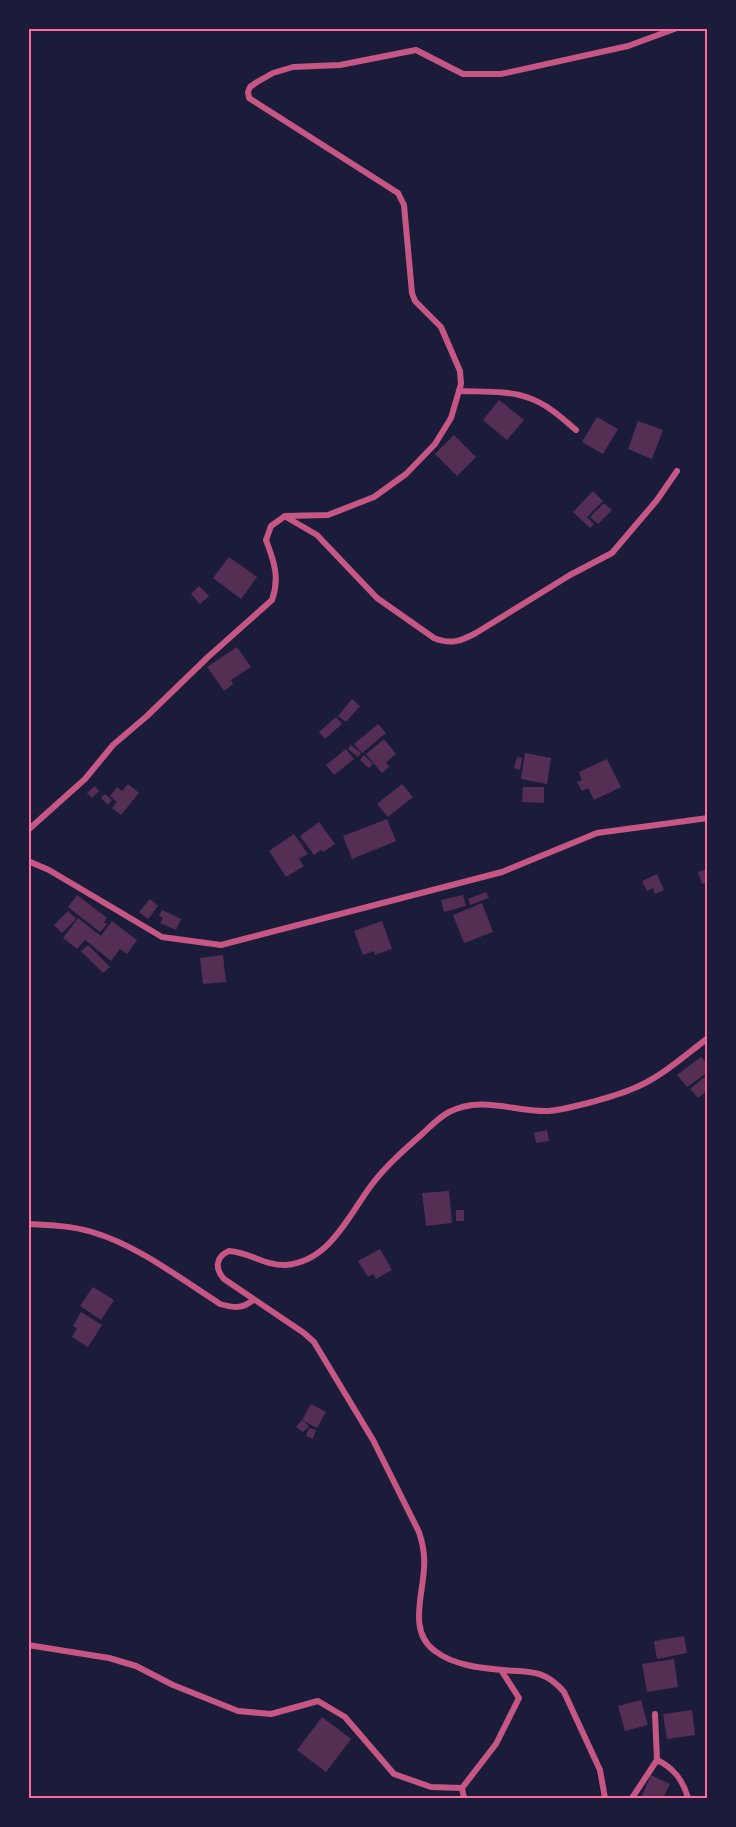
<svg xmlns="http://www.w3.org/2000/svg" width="736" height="1827" viewBox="0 0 736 1827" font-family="'Noto Sans',sans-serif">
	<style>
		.building { fill: #542f53 }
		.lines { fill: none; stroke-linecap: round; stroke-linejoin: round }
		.minor { stroke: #c65784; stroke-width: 6 }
		.neatline { fill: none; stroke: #ff6b9d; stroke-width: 2 }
	</style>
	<rect width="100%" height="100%" fill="#1b1b3a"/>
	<!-- building -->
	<g class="building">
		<polygon points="499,400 524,420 507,440 483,420"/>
		<polygon points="597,417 618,429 603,454 582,442"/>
		<polygon points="638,421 663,430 652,459 628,449"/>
		<polygon points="454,435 476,457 457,476 435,454"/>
		<polygon points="593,491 603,501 587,517 594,524 590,528 573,512"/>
		<polygon points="604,503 612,510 598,524 590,517"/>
		<polygon points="229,557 257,577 241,599 213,578"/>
		<polygon points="199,586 209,596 200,604 191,594"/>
		<polygon points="237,647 251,667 231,680 233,684 224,691 207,667"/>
		<polygon points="352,699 360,706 346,722 338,716"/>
		<polygon points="336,717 342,724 325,739 319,732"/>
		<polygon points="378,724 386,733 362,753 354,744"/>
		<polygon points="384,739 396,754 386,762 389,767 382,773 366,754"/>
		<polygon points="351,745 361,753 358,757 348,749"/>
		<polygon points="346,749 354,759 334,775 326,765"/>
		<polygon points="525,753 551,758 547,784 521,779"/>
		<polygon points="364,755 373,764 369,768 360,760"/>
		<polygon points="517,757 522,758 520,770 514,768"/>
		<polygon points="607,759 621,787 594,800 588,788 582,791 577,782 582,780 579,772"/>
		<polygon points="128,784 139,793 121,815 112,808 117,802 110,796 117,787 122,791"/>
		<polygon points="402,784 413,797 388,817 377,804"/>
		<polygon points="95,786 99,791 92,798 87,793"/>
		<polygon points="523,787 544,787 544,803 522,802"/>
		<polygon points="105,794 112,800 108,805 101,798"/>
		<polygon points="387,819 396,841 352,859 343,836"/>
		<polygon points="319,822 335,844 323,852 321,850 314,855 300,836"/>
		<polygon points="294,834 308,854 299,859 304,866 286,877 269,851"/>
		<polygon points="708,869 708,882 702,884 698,872"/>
		<polygon points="657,874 664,890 655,894 653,888 647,891 642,881"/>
		<polygon points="486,892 489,898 470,905 468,899"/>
		<polygon points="77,895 107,918 104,922 107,924 100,932 68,907"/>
		<polygon points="463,895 466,906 444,912 441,900"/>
		<polygon points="150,899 158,906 148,919 139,912"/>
		<polygon points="482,903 493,932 464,943 453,915"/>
		<polygon points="162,910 181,919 176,930 160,923 163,918 159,916"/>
		<polygon points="68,911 76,919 62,933 54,925"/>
		<polygon points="78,918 101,936 112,921 137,940 127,954 120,949 111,961 85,940 77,949 63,938"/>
		<polygon points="382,921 392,949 375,955 374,951 363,955 354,931"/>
		<polygon points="88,945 110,967 103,973 81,951"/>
		<polygon points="223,955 226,982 203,984 200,958"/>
		<polygon points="701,1057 708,1065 708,1072 687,1087 677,1075"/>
		<polygon points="708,1074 708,1090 698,1098 690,1089"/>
		<polygon points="547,1130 549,1141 536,1143 534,1133"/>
		<polygon points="449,1191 452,1223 426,1226 422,1193"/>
		<rect x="456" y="1210" width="8" height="11"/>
		<polygon points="380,1249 392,1270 376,1279 373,1274 368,1277 358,1261"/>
		<polygon points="93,1287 114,1300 101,1320 80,1306"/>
		<polygon points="81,1312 102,1325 88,1347 72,1337 77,1328 73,1326"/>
		<polygon points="311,1404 326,1412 317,1428 302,1420"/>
		<polygon points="302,1420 309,1426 303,1432 296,1427"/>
		<polygon points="309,1428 316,1430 313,1439 306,1436"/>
		<polygon points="684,1636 687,1653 657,1659 654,1641"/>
		<polygon points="674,1659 678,1687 647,1692 642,1664"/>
		<polygon points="641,1700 648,1725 625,1731 618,1706"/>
		<polygon points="692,1710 695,1735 667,1739 663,1714"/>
		<polygon points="322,1717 351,1739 326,1772 297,1750"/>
		<polygon points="651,1775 670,1784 663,1798 641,1798"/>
	</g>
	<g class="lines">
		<!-- minor -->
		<g class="minor">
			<path d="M459,391C481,392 508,390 529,398C547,404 562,418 576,430"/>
			<path d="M286,517L317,535L377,598L434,638C451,645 461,641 476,633L570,575L612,553L657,500L677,471"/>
			<path d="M28,830L85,779L113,745L147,716L208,657L272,600C280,578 274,561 266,540L271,526L285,516L328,515L374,497L406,474L435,444L451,418L461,384L460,371L441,327L415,301L412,293L404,205L398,193L249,98L248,92L250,87L257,82L273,73L293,67L340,65L416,50L463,74H501L628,46L677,28"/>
			<polyline points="28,861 49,870 162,937 221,945 502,872 597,833 708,818"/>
			<path d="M28,1224C50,1225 72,1226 92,1232C137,1245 181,1279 220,1304C233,1308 243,1309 253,1300"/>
			<polyline points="28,1645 109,1658 136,1666 173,1685 238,1711 271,1714 318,1701 345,1717 394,1774 431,1787 462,1788 496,1744 519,1698 501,1670"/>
			<path d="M657,1760C674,1768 683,1780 688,1798"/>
			<polyline points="462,1788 464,1798"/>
			<path d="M605,1798L600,1770L564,1692C545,1669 529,1672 502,1670C480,1668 453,1665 435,1651C408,1632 423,1595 424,1568C425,1556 423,1544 419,1532L373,1440L314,1342L304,1333L224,1279C215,1269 215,1257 229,1251C249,1252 265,1266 286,1265C331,1261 349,1214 373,1183C387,1165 403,1151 421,1135C430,1127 438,1118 449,1112C482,1095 514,1112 548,1111C562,1110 575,1106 588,1103C603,1099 618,1095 632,1089C659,1079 684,1056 708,1038"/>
			<polyline points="632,1798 657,1760 655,1714"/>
		</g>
	</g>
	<!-- border -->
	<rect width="736" height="1827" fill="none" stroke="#1b1b3a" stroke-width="60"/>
	<rect x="30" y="30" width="676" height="1767" class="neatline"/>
</svg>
